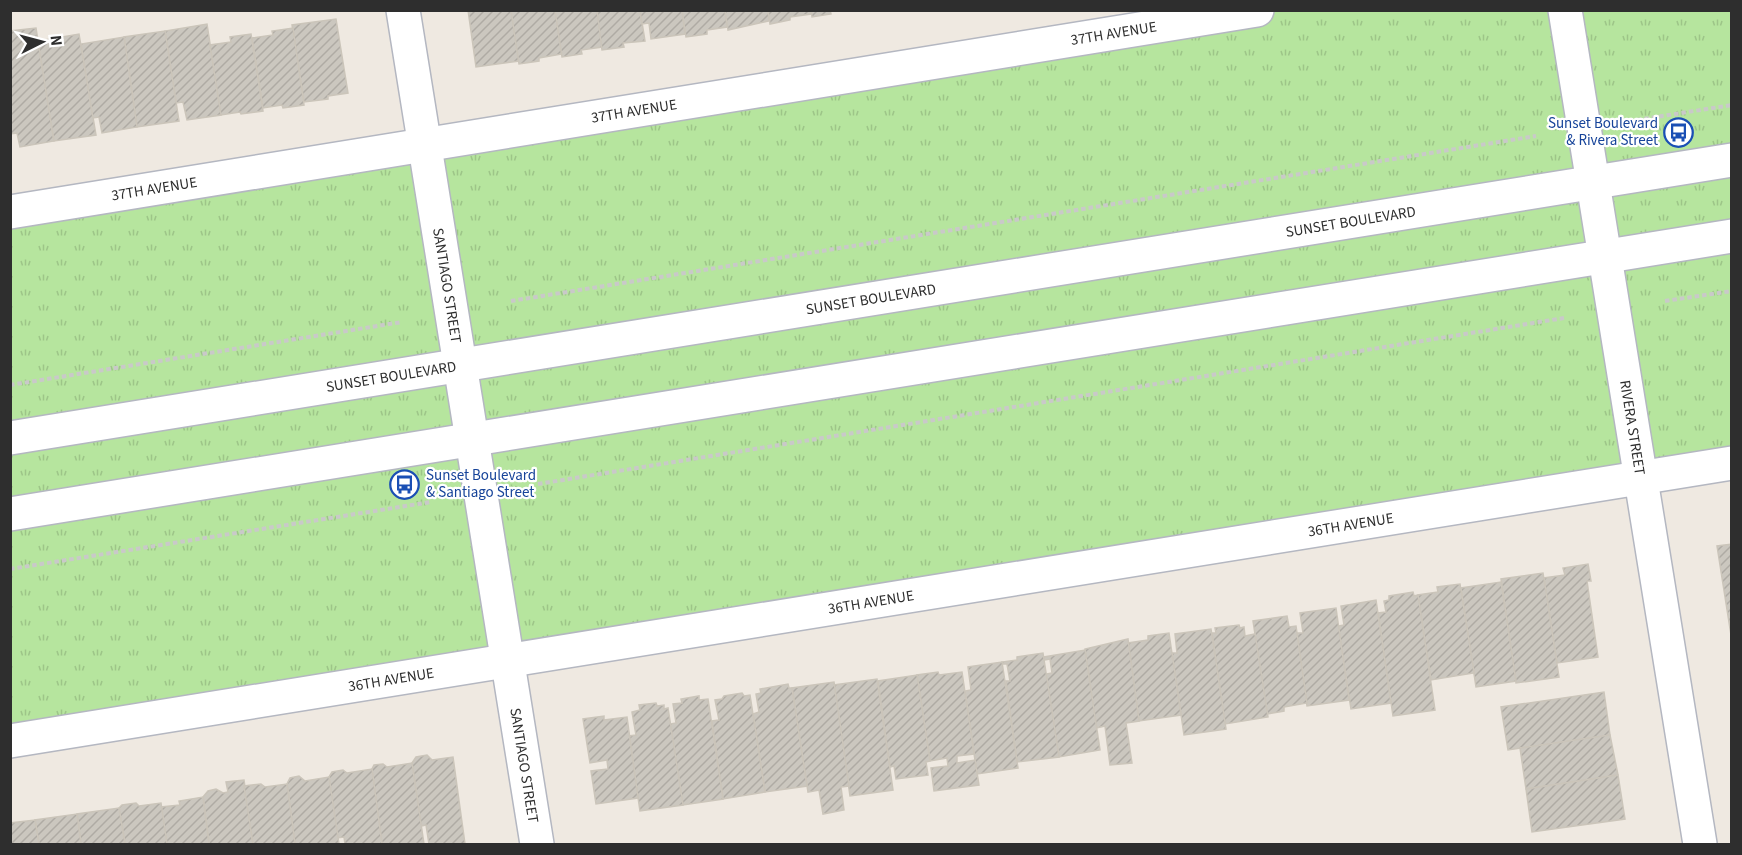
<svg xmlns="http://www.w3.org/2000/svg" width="1742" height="855" viewBox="0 0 1742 855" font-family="'Source Sans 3',sans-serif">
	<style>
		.grass { fill: url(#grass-tufts) }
		.building { fill: url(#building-hatch); stroke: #cbc5ba; stroke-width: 1.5 }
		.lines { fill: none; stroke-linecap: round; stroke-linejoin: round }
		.street-casing { stroke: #b4b7c1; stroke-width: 36 }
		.secondary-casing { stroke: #b4b7c1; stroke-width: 36 }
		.path { stroke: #c9c9c9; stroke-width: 4; stroke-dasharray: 4.5 3; stroke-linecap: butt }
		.street { stroke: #fff; stroke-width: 33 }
		.secondary { stroke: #fff; stroke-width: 33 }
		.labels { text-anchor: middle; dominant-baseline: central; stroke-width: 4.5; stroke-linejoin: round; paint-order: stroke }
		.street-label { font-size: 15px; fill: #2e2e2e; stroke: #fff }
		.transit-label { font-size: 15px; fill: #164399; stroke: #fff; text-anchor: end }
	</style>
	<defs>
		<pattern id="grass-tufts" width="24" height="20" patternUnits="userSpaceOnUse" patternTransform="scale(1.5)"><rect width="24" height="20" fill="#b6e59e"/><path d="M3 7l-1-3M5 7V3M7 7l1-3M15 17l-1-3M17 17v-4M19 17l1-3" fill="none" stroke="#9dc588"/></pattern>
		<pattern id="building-hatch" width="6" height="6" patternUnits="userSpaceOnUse" patternTransform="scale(1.5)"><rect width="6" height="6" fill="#cbc7bf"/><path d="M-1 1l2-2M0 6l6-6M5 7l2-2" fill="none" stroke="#afaba4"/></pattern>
	</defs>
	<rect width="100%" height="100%" fill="#efe9e1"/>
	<!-- grass -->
	<polygon class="grass" points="1255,11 1731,11 1731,463 11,741 11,212"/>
	<!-- building -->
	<g class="building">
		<polygon points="468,10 511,10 519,61 476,67"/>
		<polygon points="511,10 555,10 562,54 539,58 539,61 519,64"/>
		<polygon points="555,10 597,10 602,47 581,50 582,54 562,57"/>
		<polygon points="597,10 640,10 645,41 623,43 624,47 602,50"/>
		<polygon points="640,10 682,10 685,34 651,39 649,23 642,24"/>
		<polygon points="682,10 725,10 727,27 707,30 707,34 686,37"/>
		<polygon points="725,10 768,10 769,21 728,30"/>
		<polygon points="768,10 811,10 811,14 790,17 790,20 770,24"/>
		<polygon points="811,10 830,10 831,14 812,17"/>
		<polygon points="336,19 348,93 328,96 328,99 304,102 292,25"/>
		<polygon points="207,24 221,115 187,120 183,102 176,103 165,31"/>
		<polygon points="36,28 54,141 20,147 17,133 10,134 10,31"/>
		<polygon points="293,28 304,105 283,108 282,105 263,108 252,38 273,35 272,31"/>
		<polygon points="165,31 179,121 137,127 124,37"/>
		<polygon points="79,34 96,135 54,141 38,41"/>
		<polygon points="251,34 263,111 241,114 240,112 221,115 210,45 231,42 230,37"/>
		<polygon points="124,37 137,127 102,133 99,117 93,118 81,44"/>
		<polygon points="1732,544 1732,635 1731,635 1717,546"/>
		<polygon points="1588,564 1591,581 1587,581 1598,657 1557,663 1544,578 1565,575 1563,568"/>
		<polygon points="1543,573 1559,677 1516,683 1501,579"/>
		<polygon points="1501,582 1516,681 1476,687 1461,588"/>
		<polygon points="1460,584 1474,673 1431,680 1418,595 1438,592 1437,587"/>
		<polygon points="1413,592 1414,596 1418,595 1435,710 1393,716 1378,613 1386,612 1384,601 1389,600 1389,596"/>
		<polygon points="1376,600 1391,703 1351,709 1338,626 1344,625 1341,606"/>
		<polygon points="1336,608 1349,700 1307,706 1296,633 1303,633 1300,613"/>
		<polygon points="1287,616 1289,627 1296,626 1307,703 1284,707 1284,711 1267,714 1253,621"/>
		<polygon points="1239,625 1240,628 1244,627 1245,636 1255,634 1268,717 1225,724 1212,633 1216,633 1215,628"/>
		<polygon points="1211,629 1226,729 1184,735 1172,653 1177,653 1175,634"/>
		<polygon points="1169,633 1181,715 1139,721 1128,643 1148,640 1148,636"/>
		<polygon points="1128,639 1139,721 1126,723 1132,763 1110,765 1105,726 1096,728 1085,649"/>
		<polygon points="1085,650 1100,750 1059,757 1046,674 1052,673 1050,659 1044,660 1044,657"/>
		<polygon points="1043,653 1059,757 1017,762 1006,681 1010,681 1007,664 1003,664 1002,662 1017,660 1017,657"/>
		<polygon points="1002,662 1018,768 977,774 965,691 971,690 968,667"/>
		<polygon points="938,672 939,675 962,672 974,754 957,756 957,763 975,760 979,785 934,791 931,768 948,766 947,758 930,761 917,675"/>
		<polygon points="917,675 930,761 926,762 928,775 896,779 894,766 890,767 878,681"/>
		<polygon points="877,679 893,790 850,796 834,685"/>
		<polygon points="834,682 849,786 841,787 844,810 823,814 819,790 808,792 792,688"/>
		<polygon points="788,684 789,688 792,688 807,786 765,792 753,714 759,712 756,694 761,693 760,689"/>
		<polygon points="1604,692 1610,735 1508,750 1501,707"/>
		<polygon points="742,693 744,696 750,695 765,792 723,799 712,721 719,720 715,700 722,699 724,696"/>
		<polygon points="699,696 699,700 708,699 723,799 683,805 670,724 676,723 673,704 682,703 681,699"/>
		<polygon points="656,703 657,706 664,705 664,709 668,708 683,805 640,811 629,736 636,735 632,712 640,710 639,705"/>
		<polygon points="604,716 604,720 627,717 638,798 596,804 591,771 608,769 607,760 590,763 583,719"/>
		<polygon points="1610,735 1618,775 1526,789 1520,748"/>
		<polygon points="427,755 432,760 453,757 465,844 429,844 426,825 421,826 412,763 416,757"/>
		<polygon points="412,763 424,844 382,844 372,769 374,765 383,764 387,767"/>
		<polygon points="372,769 382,844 345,844 344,837 337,838 329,777 332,772 343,770 347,773"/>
		<polygon points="1618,775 1625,819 1532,832 1526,789"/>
		<polygon points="299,776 305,781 329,777 339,844 295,844 287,784 290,778"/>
		<polygon points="244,780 253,844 209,844 203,797 208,791 216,789 223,793 228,792 226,782"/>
		<polygon points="261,784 265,787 287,784 295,844 253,844 244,786"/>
		<polygon points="203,797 209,844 167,844 161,807 180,805 179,801"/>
		<polygon points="136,803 139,806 161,803 167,844 125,844 119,808 122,805"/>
		<polygon points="119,808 125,844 81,844 77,814"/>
		<polygon points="77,814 81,844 39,844 35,820"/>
		<polygon points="35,820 39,844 10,844 10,823"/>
	</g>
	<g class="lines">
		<defs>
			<g id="street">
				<path id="s1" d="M403,10L537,844"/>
				<path id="s2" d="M1565,10L1700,844"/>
				<path id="s3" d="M10,212L1257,10"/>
				<path id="s4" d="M10,741L1732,463"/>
			</g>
			<g id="secondary">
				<path id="s5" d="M10,438L1732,160"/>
				<polyline points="10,514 1732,236"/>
			</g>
		</defs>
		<!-- street casing -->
		<use href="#street" class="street-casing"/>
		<!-- secondary casing -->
		<use href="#secondary" class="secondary-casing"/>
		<!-- path -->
		<g class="path">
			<polyline points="1637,120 1732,105"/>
			<polyline points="511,301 1536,136"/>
			<polyline points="1665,301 1732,291"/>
			<polyline points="10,385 402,322"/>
			<polyline points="538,484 1564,318"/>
			<polyline points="10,569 431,502"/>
		</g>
		<!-- street -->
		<use href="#street" class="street"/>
		<!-- secondary -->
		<use href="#secondary" class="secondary"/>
	</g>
	<!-- icons -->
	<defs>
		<symbol id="bus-ring" viewBox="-11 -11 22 22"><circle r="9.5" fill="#fff" stroke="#1a4fb4" stroke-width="1.5"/><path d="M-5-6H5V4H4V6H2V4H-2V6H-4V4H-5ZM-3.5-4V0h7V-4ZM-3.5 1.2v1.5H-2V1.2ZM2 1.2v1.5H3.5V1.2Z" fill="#1a4fb4"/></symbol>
	</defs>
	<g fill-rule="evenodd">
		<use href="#bus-ring" x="1662" y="116" width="33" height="33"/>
		<use href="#bus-ring" x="388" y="468" width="33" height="33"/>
	</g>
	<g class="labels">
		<!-- street labels -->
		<g class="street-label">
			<text stroke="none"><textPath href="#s3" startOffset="1118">37TH AVENUE</textPath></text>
			<text stroke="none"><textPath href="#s3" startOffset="632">37TH AVENUE</textPath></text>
			<text stroke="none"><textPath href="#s3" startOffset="146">37TH AVENUE</textPath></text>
			<text stroke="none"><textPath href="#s5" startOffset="1358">SUNSET BOULEVARD</textPath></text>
			<text stroke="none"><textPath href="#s1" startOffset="279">SANTIAGO STREET</textPath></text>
			<text stroke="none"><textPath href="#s5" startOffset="872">SUNSET BOULEVARD</textPath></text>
			<text stroke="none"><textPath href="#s5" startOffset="386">SUNSET BOULEVARD</textPath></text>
			<text stroke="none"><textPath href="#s2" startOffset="423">RIVERA STREET</textPath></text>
			<text stroke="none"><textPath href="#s4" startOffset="1358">36TH AVENUE</textPath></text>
			<text stroke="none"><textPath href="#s4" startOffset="872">36TH AVENUE</textPath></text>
			<text stroke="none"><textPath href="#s4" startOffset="386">36TH AVENUE</textPath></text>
			<text stroke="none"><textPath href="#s1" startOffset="765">SANTIAGO STREET</textPath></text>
		</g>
		<!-- transit labels -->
		<g class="transit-label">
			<text x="1658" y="123">Sunset Boulevard<tspan x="1658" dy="17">&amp; Rivera Street</tspan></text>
			<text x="426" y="475" text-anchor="start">Sunset Boulevard<tspan x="426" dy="17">&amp; Santiago Street</tspan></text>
		</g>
	</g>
	<!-- border -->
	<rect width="1742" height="855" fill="none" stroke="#2e2e2e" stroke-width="24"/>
	<!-- north arrow -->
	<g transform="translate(42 42) rotate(84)" stroke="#ffffff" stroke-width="4.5" paint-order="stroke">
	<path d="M0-4.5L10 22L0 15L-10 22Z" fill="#2e2e2e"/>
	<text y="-9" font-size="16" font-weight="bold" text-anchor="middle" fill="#2e2e2e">N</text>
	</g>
</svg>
